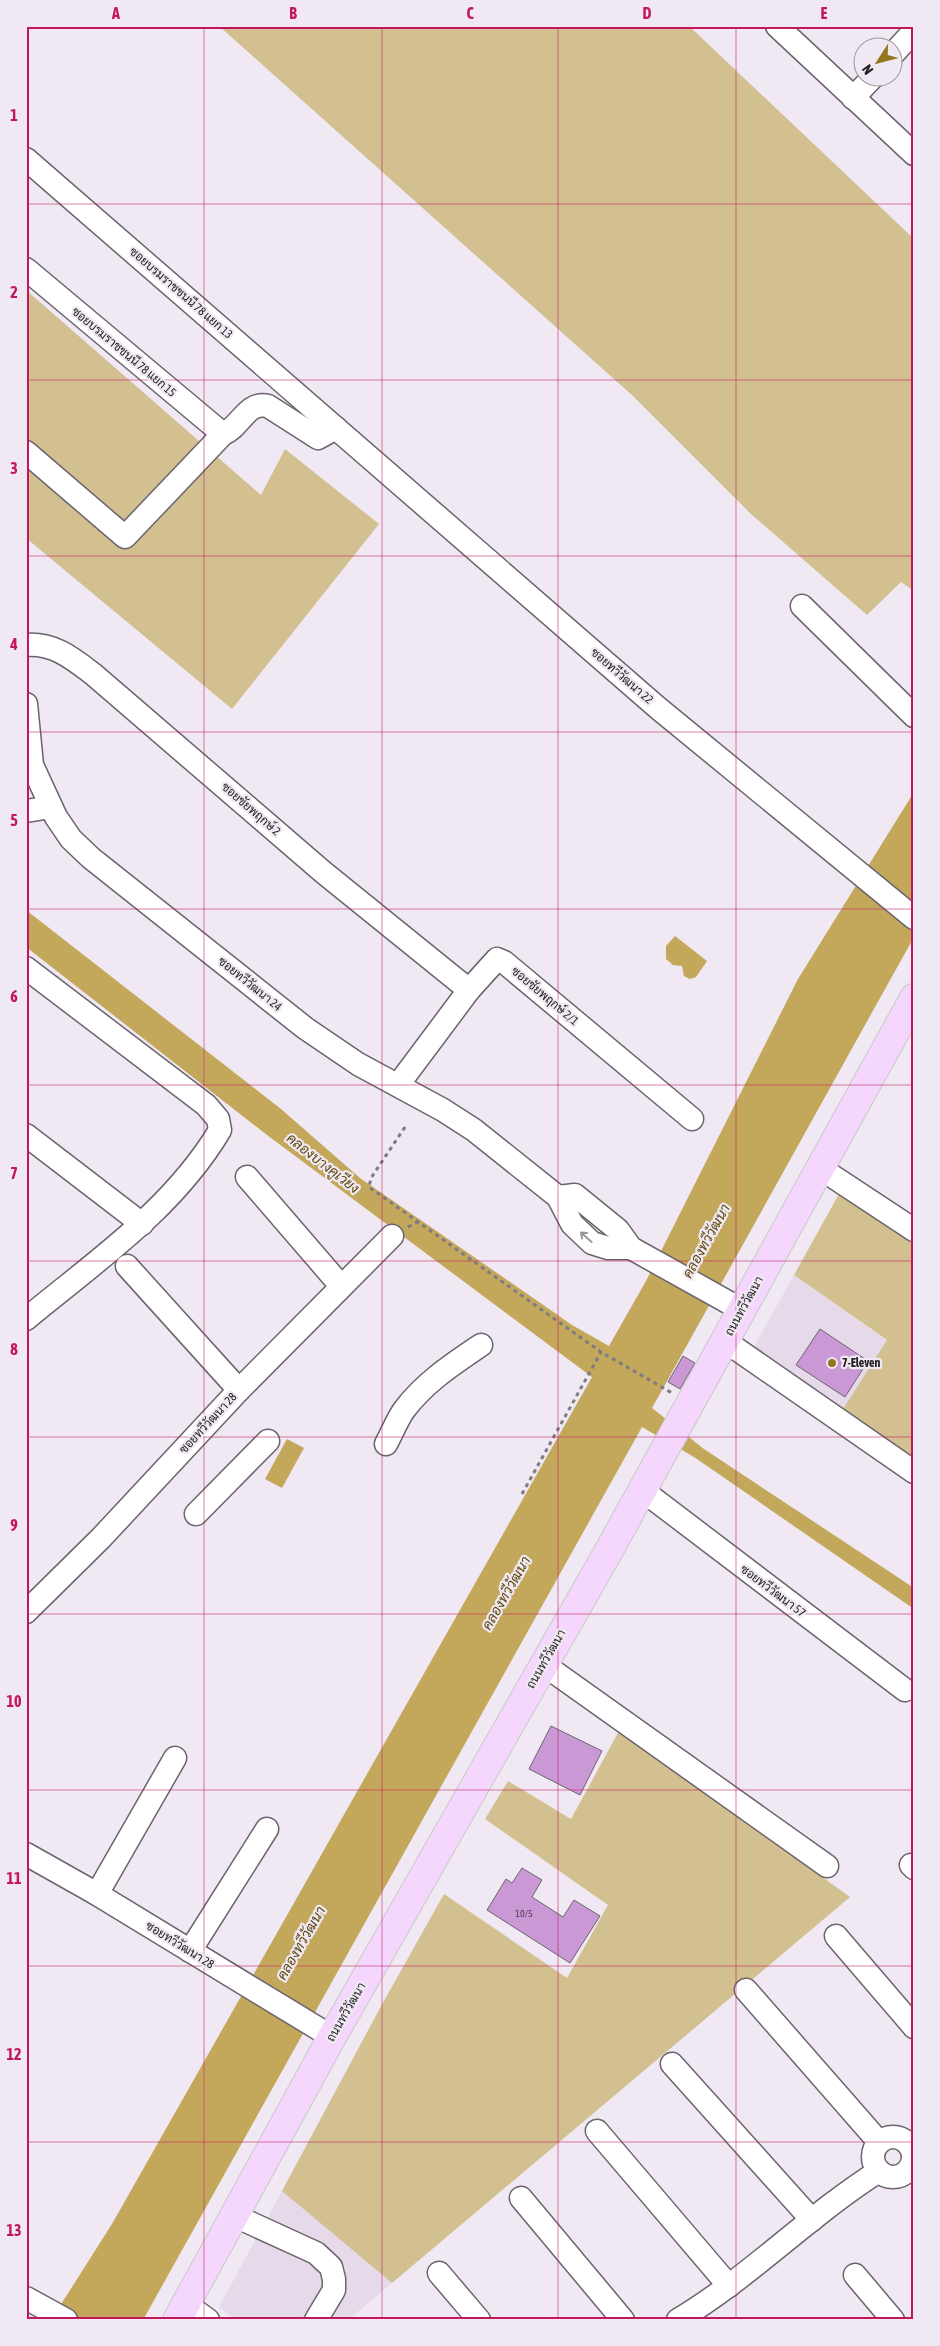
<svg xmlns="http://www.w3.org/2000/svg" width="940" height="2346" viewBox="0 0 940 2346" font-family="'Asap Condensed',Sarabun,sans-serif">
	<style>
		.built { fill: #e6d9e9 }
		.green { fill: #d2c091 }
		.water { fill: #c3a85c }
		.building { fill: #c998d5; stroke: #6c656e }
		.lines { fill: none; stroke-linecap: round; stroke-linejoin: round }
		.minor-casing { stroke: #6b646d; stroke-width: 25 }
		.major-casing { stroke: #c9c9c9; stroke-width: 30 }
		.path { stroke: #807b82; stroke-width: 3; stroke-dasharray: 4 4; stroke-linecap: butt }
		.minor { stroke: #fff; stroke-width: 22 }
		.major { stroke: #f5d6fd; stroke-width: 28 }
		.oneway { stroke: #9a999b }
		.grid { fill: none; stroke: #c2185b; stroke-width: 1; stroke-opacity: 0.55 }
		.poi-dot { fill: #93761d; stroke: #f0e8f2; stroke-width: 2 }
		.labels { text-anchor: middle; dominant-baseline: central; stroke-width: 4.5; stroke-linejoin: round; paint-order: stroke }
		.number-label { font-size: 10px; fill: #4a3c4d }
		.street-label { font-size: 12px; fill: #1f1d20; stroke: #f0e8f2 }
		.poi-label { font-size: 12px; font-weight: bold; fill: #1f1d20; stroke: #f0e8f2; text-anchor: start }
		.water-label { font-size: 14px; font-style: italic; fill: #5c490c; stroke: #f0e8f2 }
		.neatline { fill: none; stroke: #c2185b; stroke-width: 2 }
		.grid-label { font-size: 16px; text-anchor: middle; font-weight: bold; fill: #c2185b }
	</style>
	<rect width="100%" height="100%" fill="#f0e8f2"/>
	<!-- built -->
	<g class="built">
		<polygon points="794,1275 887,1341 843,1409 751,1352"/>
		<polygon points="282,2191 392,2283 348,2320 237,2320 219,2307"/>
	</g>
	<!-- green -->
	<g class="green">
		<polygon points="219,26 689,26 914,239 914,591 901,582 867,615 751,514 633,396"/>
		<polygon points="26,290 261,495 285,449 379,524 232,709 26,538"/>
		<polygon points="839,1194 914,1244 914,1458 843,1409 887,1340 794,1275"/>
		<polygon points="619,1731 850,1897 392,2283 282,2191 380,2008 444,1894 567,1978 608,1905 485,1819 508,1781 571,1819"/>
	</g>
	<!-- water -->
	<g class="water">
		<polygon points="914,792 914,937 652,1408 704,1449 914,1588 914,1609 694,1457 642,1427 143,2320 51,2320 112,2224 592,1377 267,1135 26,947 26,910 281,1109 360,1178 572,1325 609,1346 646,1281 798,979"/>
		<polygon points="675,936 707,961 696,977 690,979 684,976 682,966 673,965 666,959 666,946"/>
		<polygon points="287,1439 304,1448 282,1488 265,1479"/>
	</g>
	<!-- building -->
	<g class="building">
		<polygon points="820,1329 868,1361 845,1397 796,1365"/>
		<polygon points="683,1356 695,1363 680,1389 668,1382"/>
		<polygon points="551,1726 602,1751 580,1795 529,1769"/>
		<polygon points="522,1868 542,1880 532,1897 563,1917 574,1900 600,1916 570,1963 487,1910 506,1879 512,1883"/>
	</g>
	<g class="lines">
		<defs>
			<g id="minor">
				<polyline points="777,26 914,154"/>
				<polyline points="892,55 914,31"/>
				<polyline points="853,98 872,78"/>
				<polyline points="26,159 658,708 914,918"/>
				<polyline points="26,269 223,434"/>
				<path d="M26,452L125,537L223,434C241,427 246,401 268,406L318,438L336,428"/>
				<polyline points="802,606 914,716"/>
				<path d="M26,645C54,643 72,658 93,674L323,872L469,990"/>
				<polyline points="26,704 32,765 56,817 71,839 91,858 305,1028 358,1064 443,1110 474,1130 558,1197 572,1224 592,1243 608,1248 631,1248"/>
				<polyline points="26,811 51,807"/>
				<path d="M26,968L206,1105L218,1119L220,1130C173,1209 96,1261 26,1319"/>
				<polyline points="398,1085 469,990 497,959 504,962 692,1119"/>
				<polyline points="26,1135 142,1224"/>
				<polyline points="820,1168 914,1230"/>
				<polyline points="247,1177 341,1286"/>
				<polyline points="558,1197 575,1195 618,1230 631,1248 742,1310"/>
				<polyline points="127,1266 239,1390"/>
				<polyline points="725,1341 914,1472"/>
				<path d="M386,1444C392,1433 397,1420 404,1410C425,1382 453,1364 481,1345"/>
				<polyline points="642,1490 905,1690"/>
				<polyline points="196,1514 268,1441"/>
				<polyline points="26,1612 101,1538 239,1390 392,1236"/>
				<polyline points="543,1664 827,1866"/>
				<polyline points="26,1854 97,1894 332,2037"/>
				<polyline points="911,1865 914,1868"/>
				<polyline points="97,1894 175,1758"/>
				<polyline points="836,1936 914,2027"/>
				<polyline points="190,1951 267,1829"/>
				<polyline points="746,1990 879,2142"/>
				<polyline points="672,2064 812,2220"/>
				<polyline points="597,2131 729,2286"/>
				<circle cx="893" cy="2157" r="20"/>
				<polyline points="521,2198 623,2320"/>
				<polyline points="235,2216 316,2253 331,2267 334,2279 334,2290 316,2320"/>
				<polyline points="439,2273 479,2320"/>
				<polyline points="855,2275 893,2320"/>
				<polyline points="26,2298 66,2320"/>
				<polyline points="186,2304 208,2320"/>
				<path d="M678,2320C750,2277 808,2216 879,2171"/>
			</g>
			<polyline id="major" points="177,2320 332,2037 607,1554 914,998"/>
		</defs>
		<!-- minor casing -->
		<use href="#minor" class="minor-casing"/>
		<!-- major casing -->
		<use href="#major" class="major-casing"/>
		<!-- path -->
		<g class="path">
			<polyline points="405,1127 371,1178 369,1187 601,1352 672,1393"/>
			<polyline points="408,1227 420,1221"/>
			<polyline points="522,1494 601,1352"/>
		</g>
		<!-- minor -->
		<use href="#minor" class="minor"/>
		<!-- major -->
		<use href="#major" class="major"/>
	</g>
	<!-- one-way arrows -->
	<defs><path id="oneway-shaft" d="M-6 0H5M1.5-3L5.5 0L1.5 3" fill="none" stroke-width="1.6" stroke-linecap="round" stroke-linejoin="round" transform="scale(1.25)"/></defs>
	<use class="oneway" href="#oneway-shaft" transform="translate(586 1237) rotate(-138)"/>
	<!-- grid -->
	<path class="grid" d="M204,26V2320M382,26V2320M558,26V2320M736,26V2320M26,204H914M26,380H914M26,556H914M26,732H914M26,909H914M26,1085H914M26,1261H914M26,1437H914M26,1614H914M26,1790H914M26,1966H914M26,2142H914"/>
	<!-- markers -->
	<circle class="poi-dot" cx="832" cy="1363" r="5"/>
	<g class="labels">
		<!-- number labels -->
		<g class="number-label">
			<text x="524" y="1913">10/5</text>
		</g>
		<!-- street labels -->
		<g class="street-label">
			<text transform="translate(181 293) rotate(41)">ซอยบรมราชชนนี 78 แยก 13</text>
			<text transform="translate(124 352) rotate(40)">ซอยบรมราชชนนี 78 แยก 15</text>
			<text transform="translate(622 676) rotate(41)">ซอยทวีวัฒนา 22</text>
			<text transform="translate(251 809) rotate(41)">ซอยชัยพฤกษ์ 2</text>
			<text transform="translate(250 984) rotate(39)">ซอยทวีวัฒนา 24</text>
			<text transform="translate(545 996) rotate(40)">ซอยชัยพฤกษ์ 2/1</text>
			<text transform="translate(744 1306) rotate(-61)">ถนนทวีวัฒนา</text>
			<text transform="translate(208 1423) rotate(-47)">ซอยทวีวัฒนา 28</text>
			<text transform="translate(773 1591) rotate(37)">ซอยทวีวัฒนา 57</text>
			<text transform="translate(546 1659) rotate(-60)">ถนนทวีวัฒนา</text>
			<text transform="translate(180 1945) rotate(32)">ซอยทวีวัฒนา 28</text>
			<text transform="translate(346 2012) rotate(-60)">ถนนทวีวัฒนา</text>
		</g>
		<!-- poi labels -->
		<g class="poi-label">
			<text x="842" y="1363">7-Eleven</text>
		</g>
		<!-- water labels -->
		<g class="water-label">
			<text transform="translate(323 1163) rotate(38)">คลองบางคูเวียง</text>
			<text transform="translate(706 1241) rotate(-61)">คลองทวีวัฒนา</text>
			<text transform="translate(506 1593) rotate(-60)">คลองทวีวัฒนา</text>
			<text transform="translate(301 1943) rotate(-60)">คลองทวีวัฒนา</text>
		</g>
	</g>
	<!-- border -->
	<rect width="940" height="2346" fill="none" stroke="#f0e8f2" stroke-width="55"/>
	<!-- north arrow -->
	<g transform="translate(878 62) rotate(234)"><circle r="24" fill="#f0e8f2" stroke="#9c979e"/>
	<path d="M0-4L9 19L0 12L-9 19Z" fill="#93761d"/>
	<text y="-8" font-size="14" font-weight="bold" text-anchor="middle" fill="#1f1d20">N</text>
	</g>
	<rect x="28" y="28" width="884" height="2290" class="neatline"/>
	<g class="grid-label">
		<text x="116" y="19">A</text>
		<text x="293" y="19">B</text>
		<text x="470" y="19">C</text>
		<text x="647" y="19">D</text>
		<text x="824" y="19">E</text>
		<text x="14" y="121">1</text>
		<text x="14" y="298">2</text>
		<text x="14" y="474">3</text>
		<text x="14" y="650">4</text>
		<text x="14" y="826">5</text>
		<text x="14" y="1002">6</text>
		<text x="14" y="1179">7</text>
		<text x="14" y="1355">8</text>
		<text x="14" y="1531">9</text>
		<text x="14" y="1707">10</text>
		<text x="14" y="1884">11</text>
		<text x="14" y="2060">12</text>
		<text x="14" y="2236">13</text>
	</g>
</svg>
